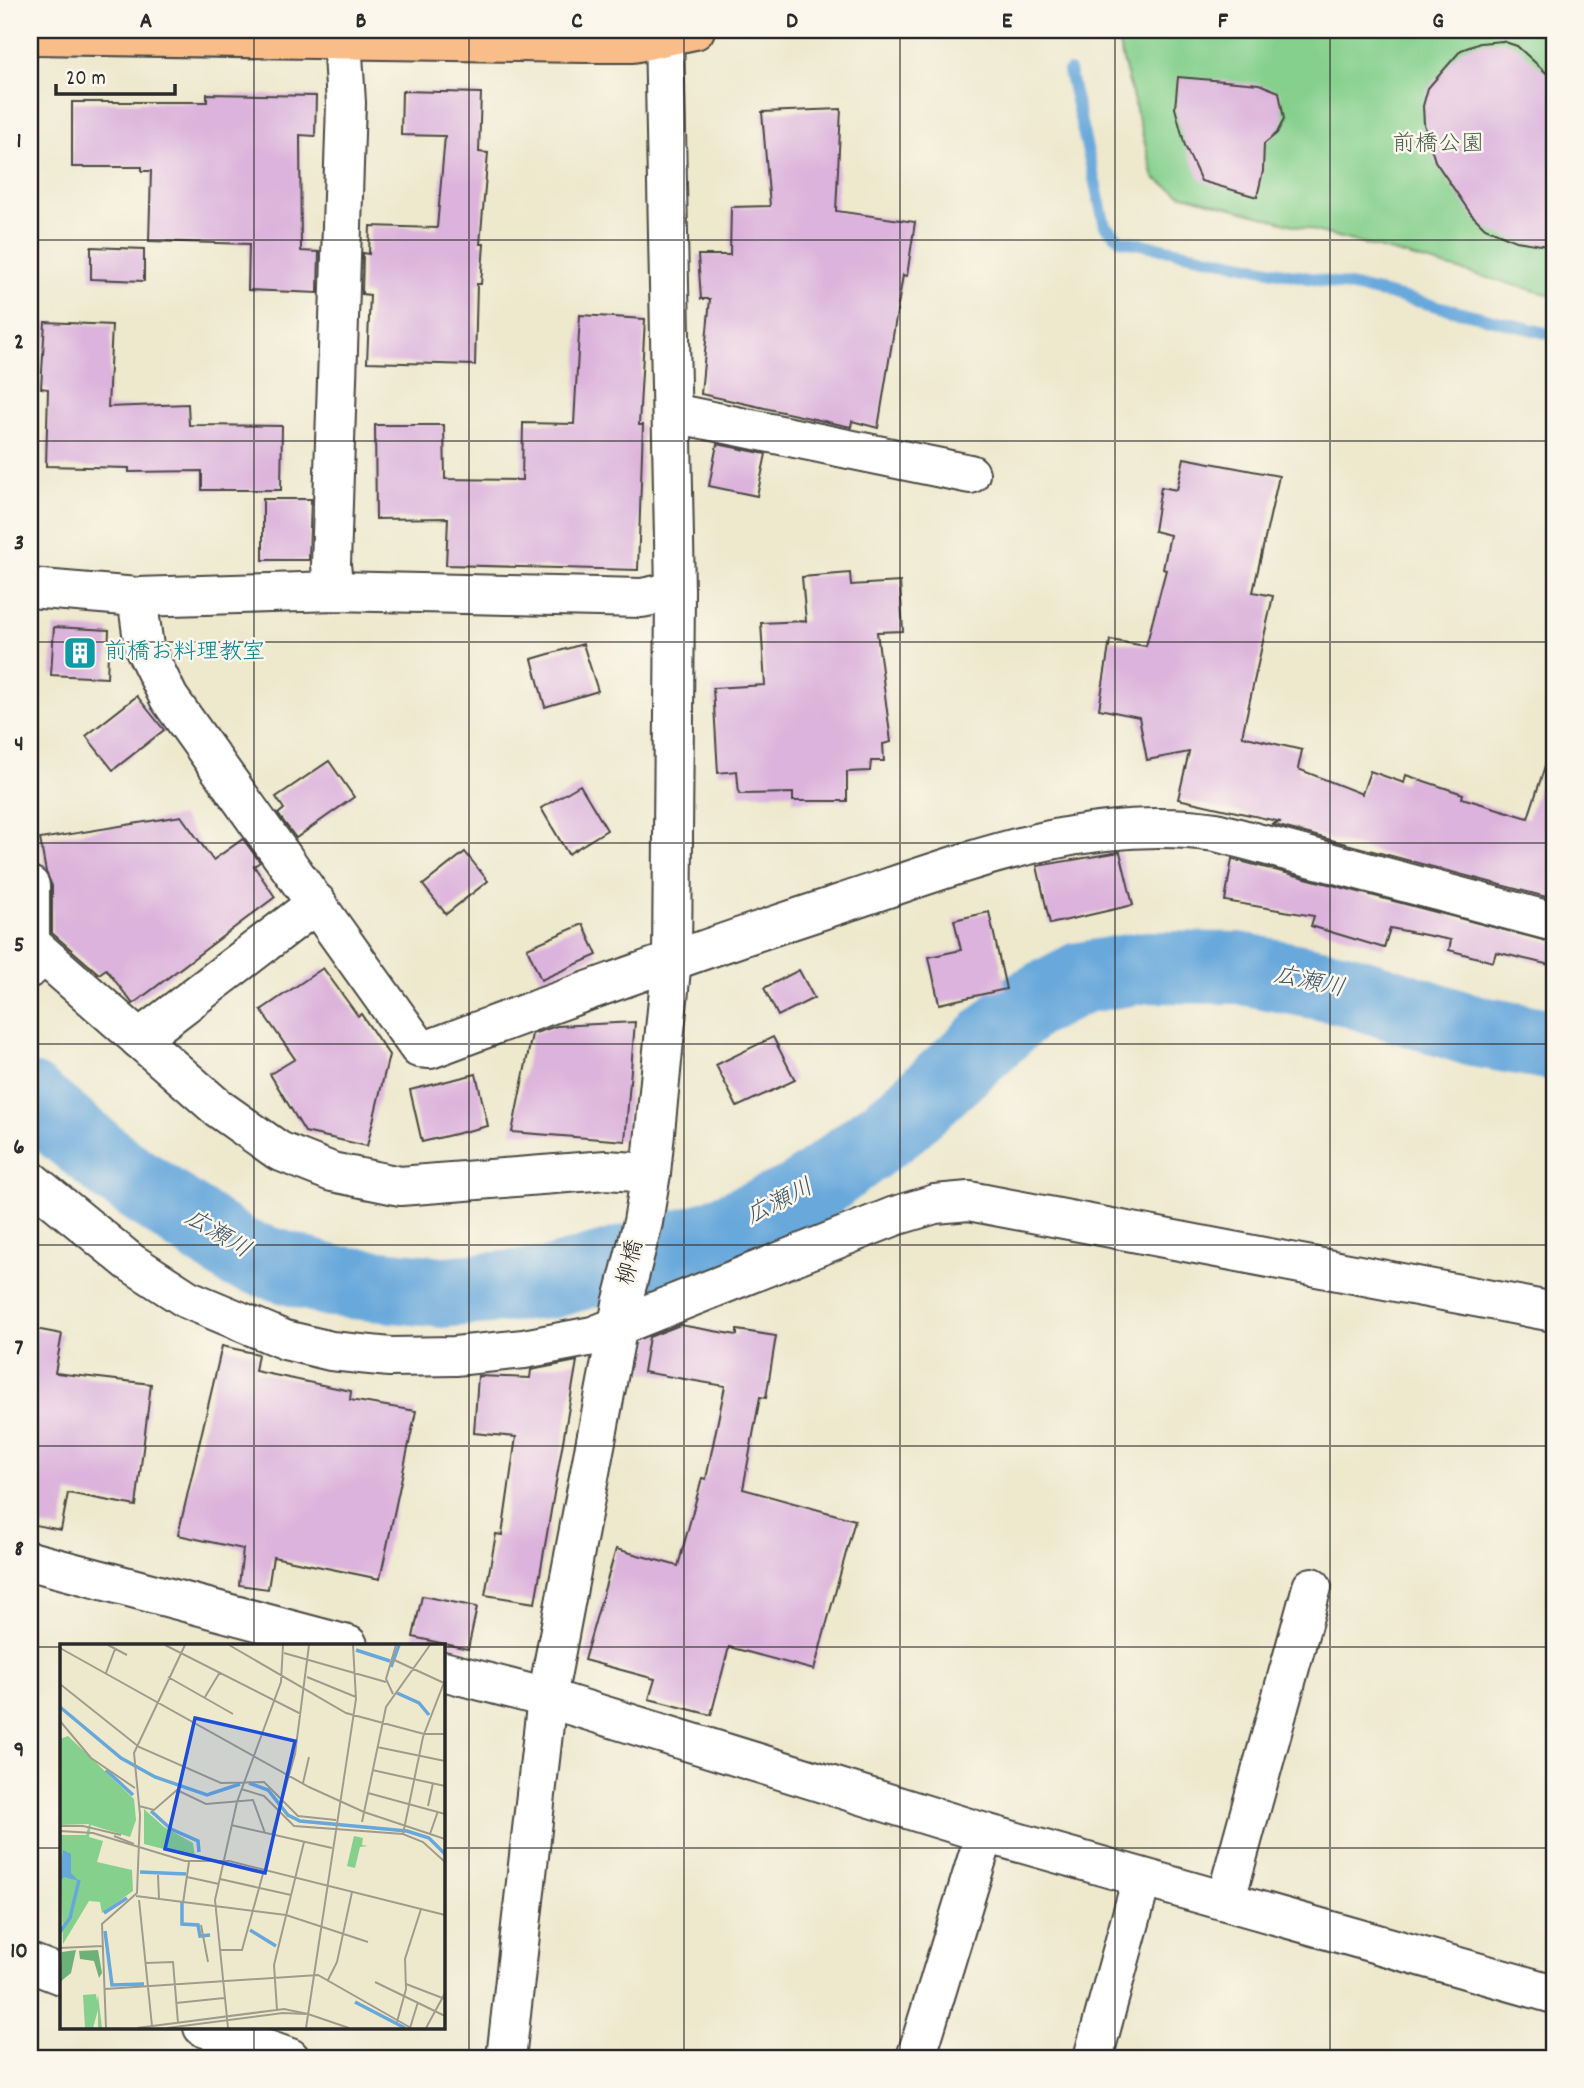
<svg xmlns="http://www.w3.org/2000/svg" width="1584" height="2088" viewBox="0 0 1584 2088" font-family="Dekko,'Klee One',sans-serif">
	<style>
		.green { fill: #85d08c; stroke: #587e5c; stroke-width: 2 }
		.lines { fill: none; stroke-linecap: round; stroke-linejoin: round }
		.stream { stroke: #67a8db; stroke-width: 12 }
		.river { stroke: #67a8db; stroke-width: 72 }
		.building { fill: #dcb3dc }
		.minor-casing { stroke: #484743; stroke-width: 42 }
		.major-casing { stroke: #484743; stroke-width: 42 }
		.minor { stroke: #fff; stroke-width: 38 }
		.major { stroke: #f8bd89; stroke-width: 38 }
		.grid { fill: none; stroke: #2b2b2b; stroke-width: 2; stroke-opacity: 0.55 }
		.labels { text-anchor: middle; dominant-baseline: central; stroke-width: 5; stroke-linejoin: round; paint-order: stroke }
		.park-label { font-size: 23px; fill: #465d48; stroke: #fbf7ec }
		.culture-label { font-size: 23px; fill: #0d838f; stroke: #fbf7ec; text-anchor: start }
		.street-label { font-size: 23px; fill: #2b2b2b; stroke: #fbf7ec }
		.water-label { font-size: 24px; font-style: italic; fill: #405769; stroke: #fbf7ec }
		.inset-river { fill: none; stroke: #67a8db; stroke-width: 3.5 }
		.inset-road { fill: none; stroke: #a09c8c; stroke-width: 2 }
		.view { fill: #1d4ed8; fill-opacity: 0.15; stroke: #1d4ed8; stroke-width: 3.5 }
		.inset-edge { fill: none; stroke: #2b2b2b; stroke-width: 3.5 }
		.neatline { fill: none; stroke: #2b2b2b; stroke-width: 2.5 }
		.grid-label { font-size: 23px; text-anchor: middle; font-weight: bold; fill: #2b2b2b }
	</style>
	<rect width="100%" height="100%" fill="#fbf7ec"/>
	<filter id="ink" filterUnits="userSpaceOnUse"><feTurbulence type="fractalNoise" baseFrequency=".0143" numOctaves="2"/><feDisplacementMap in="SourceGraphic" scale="14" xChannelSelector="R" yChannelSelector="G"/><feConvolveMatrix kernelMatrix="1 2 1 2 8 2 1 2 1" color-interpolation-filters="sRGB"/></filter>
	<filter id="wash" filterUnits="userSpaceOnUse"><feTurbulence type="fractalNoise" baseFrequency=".00686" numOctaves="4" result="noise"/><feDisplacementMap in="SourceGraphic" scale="28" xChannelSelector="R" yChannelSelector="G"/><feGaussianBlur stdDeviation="1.57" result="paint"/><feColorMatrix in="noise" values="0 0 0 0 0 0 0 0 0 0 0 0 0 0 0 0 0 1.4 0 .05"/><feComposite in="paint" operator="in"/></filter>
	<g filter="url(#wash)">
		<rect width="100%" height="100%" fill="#eee8cd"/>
		<!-- green -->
		<polygon class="green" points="1115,30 1554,30 1554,296 1180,194 1154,178"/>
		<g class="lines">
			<!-- stream -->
			<polyline class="stream" points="1069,71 1105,226 1121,240 1388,294 1554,335"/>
			<!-- river -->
			<polyline class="river" points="30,1099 118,1171 240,1254 331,1281 443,1292 550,1283 704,1239 801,1197 902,1120 1028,1005 1080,978 1147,967 1238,968 1345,989 1474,1031 1554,1045"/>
		</g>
		<g id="blocks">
			<!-- building -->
			<g class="building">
				<polygon points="1502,41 1517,46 1554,80 1554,247 1516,241 1485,228 1471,214 1435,161 1424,124 1423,106 1428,88 1461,50 1480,43"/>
				<polygon points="1178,77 1259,84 1279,92 1284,119 1277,133 1264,144 1263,171 1257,197 1201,181 1185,146 1175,108"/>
				<polygon points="402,91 481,93 479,152 488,153 480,244 484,244 481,284 477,284 475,365 367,362 370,295 362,294 363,253 369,254 370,226 437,228 445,136 401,135"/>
				<polygon points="207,94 316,96 315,136 300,135 301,251 319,252 318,293 248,290 249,244 149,241 151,171 142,171 142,167 72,167 72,102 207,102"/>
				<polygon points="841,109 836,211 915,222 907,276 903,275 878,428 852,421 851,427 701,394 710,299 701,299 698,255 730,255 731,207 770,206 762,112"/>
				<polygon points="91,247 144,249 144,281 91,279"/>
				<polygon points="580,315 645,319 639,425 643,425 638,570 446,565 448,518 376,519 375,425 444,425 445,479 522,480 523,423 574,424"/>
				<polygon points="45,322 112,325 108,407 188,404 189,425 282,426 281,490 202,490 202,471 129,472 129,468 46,466 48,389 41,388"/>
				<polygon points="717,444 766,454 757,496 709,486"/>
				<polygon points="1184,458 1279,476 1253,592 1273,596 1242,736 1302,750 1298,769 1362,794 1370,771 1404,783 1406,775 1463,794 1462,798 1528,818 1548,757 1554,758 1554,899 1271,824 1281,822 1178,799 1189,752 1147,760 1139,717 1099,709 1110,640 1146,646 1166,570 1163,569 1170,535 1154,531 1161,487 1177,490"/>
				<polygon points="263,499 311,499 309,560 263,560"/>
				<polygon points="850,573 851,585 900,582 903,631 877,632 891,742 883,744 884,761 871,761 870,771 847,772 847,801 793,801 793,793 739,794 737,771 718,773 713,688 765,685 761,623 806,621 802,577"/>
				<polygon points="54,627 109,630 107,678 51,675"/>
				<polygon points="583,644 598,691 545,707 532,659"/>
				<polygon points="137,696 164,730 113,770 86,736"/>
				<polygon points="329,761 354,797 296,838 278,814 284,809 276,797"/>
				<polygon points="580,785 607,830 568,854 541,808"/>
				<polygon points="181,816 213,860 243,839 260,862 254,866 275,897 133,1004 106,969 99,974 52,933 52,886 46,872 40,839"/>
				<polygon points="465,852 488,881 446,914 423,885"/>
				<polygon points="1120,852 1133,905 1050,924 1037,866"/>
				<polygon points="1232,859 1554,943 1554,966 1496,952 1493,962 1449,950 1451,940 1390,928 1384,948 1311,926 1314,916 1225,901"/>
				<polygon points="989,912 1006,989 939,1004 929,957 961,950 954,920"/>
				<polygon points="583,924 597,955 541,980 527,948"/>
				<polygon points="323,968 358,1016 361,1014 389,1055 367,1146 305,1132 270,1074 295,1059 261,1010"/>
				<polygon points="799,970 814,998 778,1016 764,988"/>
				<polygon points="635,1022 625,1141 512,1132 532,1034 557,1026"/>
				<polygon points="773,1037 795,1080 737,1107 716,1065"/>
				<polygon points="476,1074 488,1126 422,1142 410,1090"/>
				<polygon points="680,1325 737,1335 737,1330 776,1336 766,1398 760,1397 743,1489 855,1520 814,1670 729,1647 711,1715 649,1699 655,1679 584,1660 616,1549 678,1566 702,1478 706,1479 725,1386 643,1372 649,1337"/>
				<polygon points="30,1328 62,1334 55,1373 151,1384 136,1506 68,1493 61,1530 30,1524 30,1500 37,1467 30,1466"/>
				<polygon points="222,1346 258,1354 255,1371 351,1391 350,1400 416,1411 380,1579 273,1557 268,1589 239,1585 243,1549 178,1535"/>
				<polygon points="577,1361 535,1603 485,1595 496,1534 502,1535 516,1437 474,1433 478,1376 530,1378 531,1370"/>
				<polygon points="422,1596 477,1607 468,1649 413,1637"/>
			</g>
		</g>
	</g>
	<g filter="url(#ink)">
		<use href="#blocks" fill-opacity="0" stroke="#484743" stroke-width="2"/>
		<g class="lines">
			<defs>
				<g id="minor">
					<polyline points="673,413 970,474"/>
					<polyline points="30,588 137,597 334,591 642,598 675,591"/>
					<polyline points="334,591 331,565 346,103 342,39"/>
					<path d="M137,597L144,647L169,698L419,1048L430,1049C566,998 702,949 840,904C962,864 1085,813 1216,832L1554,922"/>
					<polyline points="30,886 30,968"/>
					<polyline points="30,943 218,1108 279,1151 332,1172 400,1186 606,1170 651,1173"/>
					<polyline points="139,1039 317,903"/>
					<polyline points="30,1180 130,1262 187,1299 285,1340 331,1351 390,1357 455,1356 524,1349 593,1336 895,1216 935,1204 969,1201 1554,1312"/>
					<polyline points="30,1561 348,1645"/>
					<polyline points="443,1671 547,1698 985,1833 1554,1994"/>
					<polyline points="1226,1899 1312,1587"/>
					<polyline points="30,1963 61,1975"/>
					<polyline points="203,2027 290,2058"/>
					<polyline points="506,2058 547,1698 622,1304 643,1222 651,1173 672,959 675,591 664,30"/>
					<polyline points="916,2058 985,1833"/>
					<polyline points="1093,2058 1142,1878"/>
				</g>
				<polyline id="major" points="30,35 585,43 633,43 695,30"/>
			</defs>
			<!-- minor casing -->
			<use href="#minor" class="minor-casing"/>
			<!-- major casing -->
			<use href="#major" class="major-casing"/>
			<!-- minor -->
			<use href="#minor" class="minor"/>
			<!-- major -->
			<use href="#major" class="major"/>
		</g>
	</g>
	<!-- grid -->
	<path class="grid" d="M254,30V1645M469,30V2058M684,30V2058M900,30V2058M1115,30V2058M1330,30V2058M30,240H1554M30,441H1554M30,642H1554M30,843H1554M30,1044H1554M30,1245H1554M30,1446H1554M30,1647H61M443,1647H1554M30,1848H61M443,1848H1554M254,2027V2058"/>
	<!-- icons -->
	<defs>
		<symbol id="building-square" viewBox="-11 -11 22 22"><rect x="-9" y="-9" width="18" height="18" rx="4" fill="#0f9aa8" stroke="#fbf7ec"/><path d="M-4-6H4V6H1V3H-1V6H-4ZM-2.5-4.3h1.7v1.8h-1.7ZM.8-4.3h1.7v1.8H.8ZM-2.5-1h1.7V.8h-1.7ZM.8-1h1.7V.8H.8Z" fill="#fff"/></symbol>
	</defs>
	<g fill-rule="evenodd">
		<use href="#building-square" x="61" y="634" width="38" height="38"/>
	</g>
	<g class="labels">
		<!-- park labels -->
		<g class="park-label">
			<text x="1438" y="145">前橋公園</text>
		</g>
		<!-- culture labels -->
		<g class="culture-label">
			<text x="104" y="653">前橋お料理教室</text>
		</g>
		<!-- street labels -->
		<g class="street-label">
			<text transform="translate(632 1263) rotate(-76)">柳橋</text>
		</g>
		<!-- water labels -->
		<g class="water-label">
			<text transform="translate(1309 983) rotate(12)">広瀬川</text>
			<text transform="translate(780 1203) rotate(-27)">広瀬川</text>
			<text transform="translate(217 1235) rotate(31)">広瀬川</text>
		</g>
	</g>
	<!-- overview -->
	<g transform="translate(60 1644)">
		<rect width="385" height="385" fill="#eee8cd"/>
		<path d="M8,92L74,155L76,176L70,193L31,181L29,193L43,197L37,218L72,226L73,247L42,269L40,258L29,257L3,300L0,191H26L29,180L0,181V95ZM84,165L104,183L133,199L135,213L84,200ZM294,192L303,194L302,201L308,202L300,203L295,224L287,222ZM36,350L37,357L38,351L42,384H38V366L33,384H25L23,351Z" fill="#85d08c"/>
		<path d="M16,306L11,329L0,338L2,308ZM38,306L42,329L39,334L34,317L20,315L19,307Z" fill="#6cb278"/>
		<path d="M3,206L11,210V229L19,237L4,233L0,238Z" fill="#67a8db"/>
		<path class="inset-river" d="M296,6L330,17M331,23L339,1M337,49L359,59L369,71M0,63L61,114L95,133L147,151L180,140M46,126L73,151M189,139L208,146L228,171L240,177L347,187L369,194L385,210M91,167L111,185L138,197L139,208M80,228L126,230M122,258V280L138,281L140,292L150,291M44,269L67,254M190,286L216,302M45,287L52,341L84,340M0,288L10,274L19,236M295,358L345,384"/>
		<path class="inset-road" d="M48,1L67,11M105,1L241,70M169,1L286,69L364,90H385M0,4L249,143L304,168L385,195M224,9L326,38M332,15L384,39M46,29L55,5M108,33L173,70M247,33L296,53M0,40L79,103L161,139L204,138L238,172L276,176M333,50L326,35L336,1M145,53L160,28M0,77L31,114L75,144M317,103L385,117M312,126L385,142M243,139L249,113M181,145L204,152L234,182L343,190L363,198L385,218M308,149L385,170M79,162L94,166L117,146L146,160L193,156L205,189M368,162L373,139M302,178L326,63L370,1M171,181L272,204M0,182H23L61,191M0,187L33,189L125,217H169L385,271M343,190L363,93L385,36M370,190L378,167M212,191L235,110L249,1M54,192L74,200M98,231L99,255M127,233L159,240M160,235L231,251M76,252L226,271L308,298M79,256L92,382M123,259L129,218M141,281L148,318M0,304L42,302M159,306H182L204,226M85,319L113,318L118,379M268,336L277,318L292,248M315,338L385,372M346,340L385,355M45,345L258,331L351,384M116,359L164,354M217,366L214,321L244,198M248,370L289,384M337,378L346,345L345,315L361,265M46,384L42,280L77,249L80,171L74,109L125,1M77,384L224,365L248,370M107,384L223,369L246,370M168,384L155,256L177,158L221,38L223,1M246,384L296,55L293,1M350,384L358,358M366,384L385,349"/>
		<path class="view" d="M135,74L235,97L205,229L105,205Z"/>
		<rect width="385" height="385" class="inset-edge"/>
	</g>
	<!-- margin -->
	<rect width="1584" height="2088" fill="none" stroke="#fbf7ec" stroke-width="77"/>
	<!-- scale -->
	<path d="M56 84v10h119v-10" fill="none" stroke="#2b2b2b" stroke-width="3.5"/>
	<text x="66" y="84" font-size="21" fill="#2b2b2b" stroke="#fbf7ec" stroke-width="5" paint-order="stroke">20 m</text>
	<rect x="38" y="38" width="1508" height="2012" class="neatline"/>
	<g class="grid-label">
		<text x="146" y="27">A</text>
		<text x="361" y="27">B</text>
		<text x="577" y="27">C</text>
		<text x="792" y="27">D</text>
		<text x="1007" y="27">E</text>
		<text x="1223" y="27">F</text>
		<text x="1438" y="27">G</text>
		<text x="19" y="147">1</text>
		<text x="19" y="348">2</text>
		<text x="19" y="549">3</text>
		<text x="19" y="750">4</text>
		<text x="19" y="951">5</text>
		<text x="19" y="1153">6</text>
		<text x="19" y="1354">7</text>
		<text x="19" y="1555">8</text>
		<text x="19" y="1756">9</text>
		<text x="19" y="1957">10</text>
	</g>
</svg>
